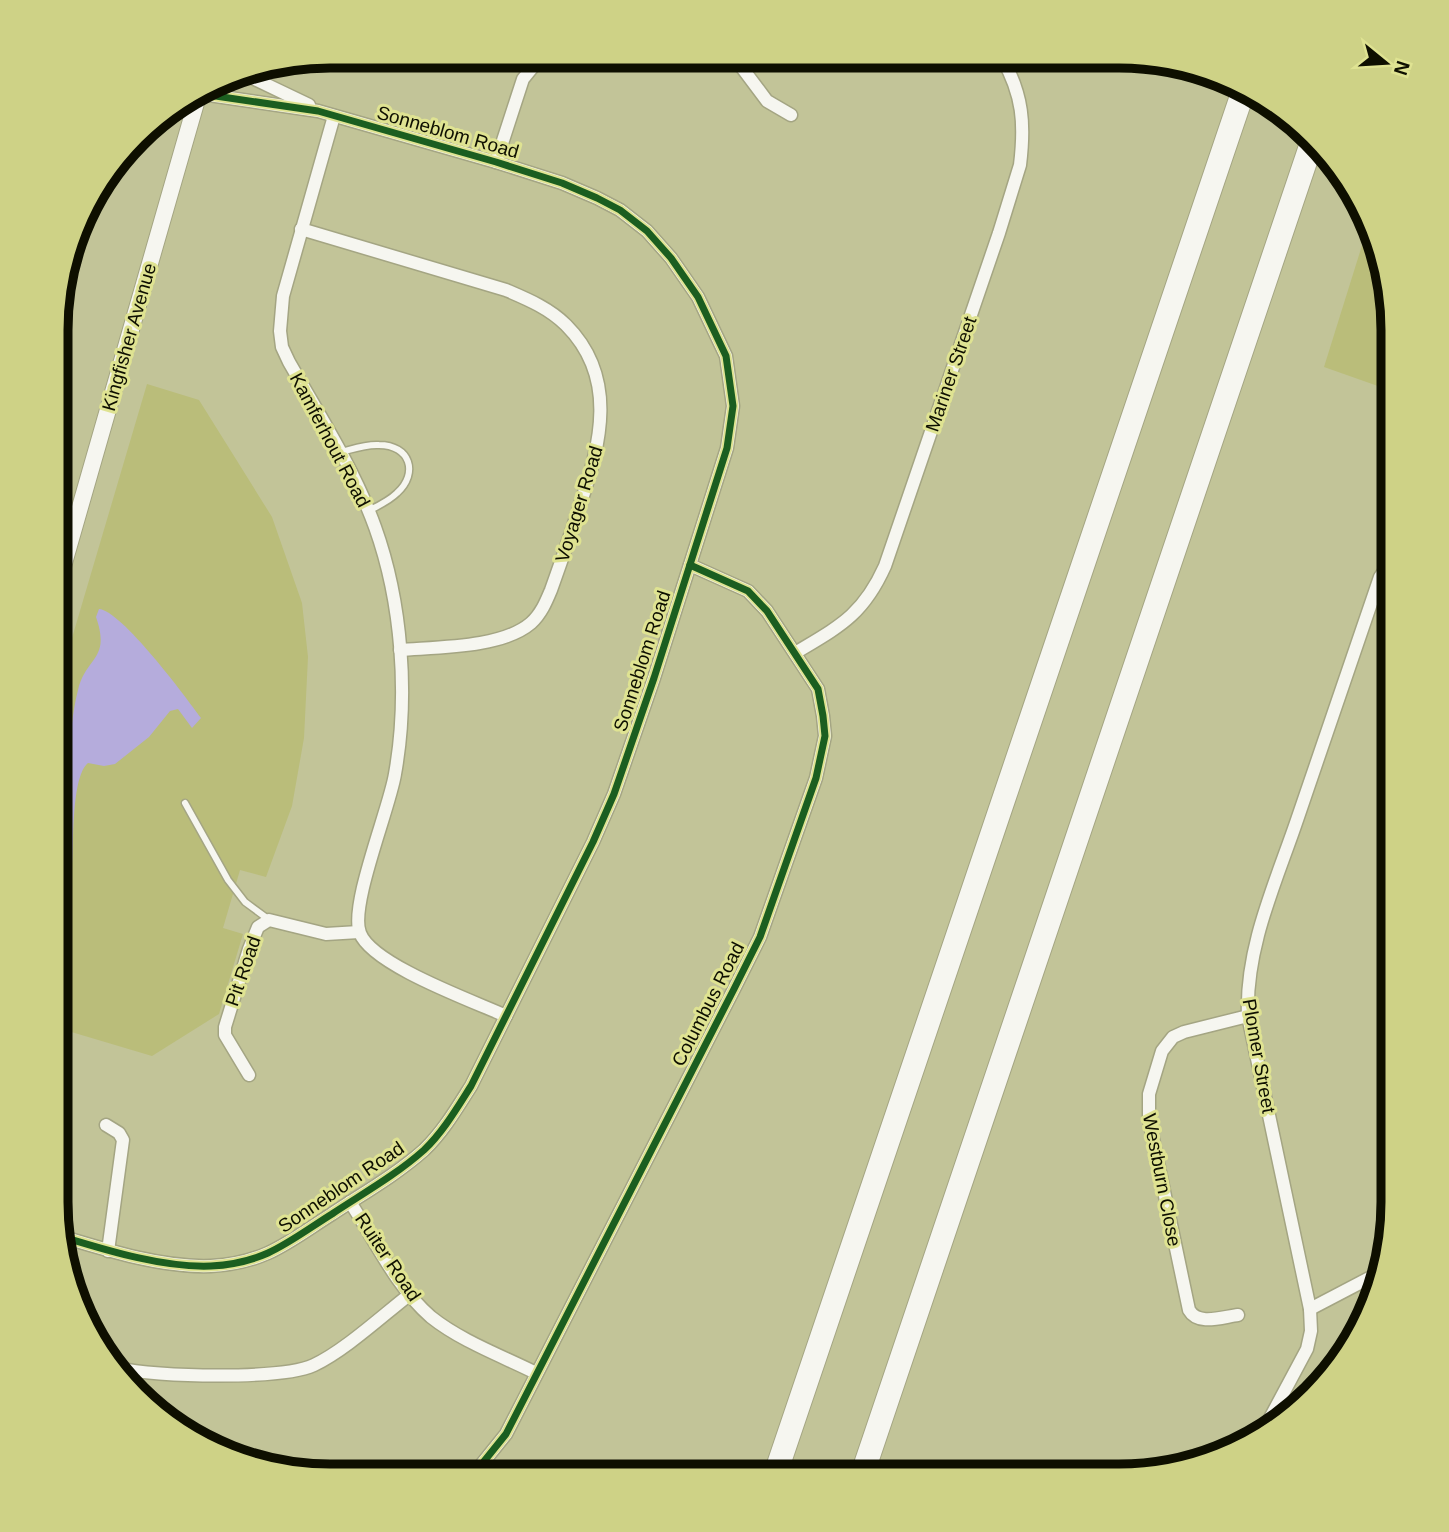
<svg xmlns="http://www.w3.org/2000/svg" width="1449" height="1532" viewBox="0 0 1449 1532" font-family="Helvetica,sans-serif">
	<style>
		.green { fill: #babd7a }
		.water { fill: #b5acdc }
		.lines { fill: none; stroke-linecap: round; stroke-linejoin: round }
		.service-casing { stroke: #a4a583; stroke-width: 9 }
		.minor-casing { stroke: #a4a583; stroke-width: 15 }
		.tertiary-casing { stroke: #a4a583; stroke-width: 18 }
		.motorway-casing { stroke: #a4a583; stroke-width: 25 }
		.service { stroke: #f6f6f0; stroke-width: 6 }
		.minor { stroke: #f6f6f0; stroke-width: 12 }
		.tertiary { stroke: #f6f6f0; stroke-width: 16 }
		.motorway { stroke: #f6f6f0; stroke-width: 23 }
		.cycleway-casing { stroke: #dfe392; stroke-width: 11 }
		.cycleway { stroke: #1b5e20; stroke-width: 7 }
		.labels { text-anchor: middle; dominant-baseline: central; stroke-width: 6; stroke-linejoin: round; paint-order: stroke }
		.street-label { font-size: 19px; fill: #0e0f00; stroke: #dfe392 }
		.rim { fill: none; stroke: #0e0f00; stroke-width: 9 }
	</style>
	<rect width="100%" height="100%" fill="#c2c498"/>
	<!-- green -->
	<g class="green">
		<path d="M1369,223C1394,275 1392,334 1392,391L1324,367Z"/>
		<polygon points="147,384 199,400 272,517 302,603 308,657 304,738 292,806 266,877 240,870 223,928 243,934 219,1014 152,1056 58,1028 59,682"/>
	</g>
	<!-- water -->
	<path class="water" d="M99,609C121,610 186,697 201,718L192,728L178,709L170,711L149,737L115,764L104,766L88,763C71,777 74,845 72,868L68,870L63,866C59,835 64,805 67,775C70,747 71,717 78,690C86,656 111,660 96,617Z"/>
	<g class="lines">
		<defs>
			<g id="service">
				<path d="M341,452C353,449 366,444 379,445C410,445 419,473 397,493C389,501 378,506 368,511"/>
				<polyline points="185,803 228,880 245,902 268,919"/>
			</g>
			<g id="minor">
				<polyline points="734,57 767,101 791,115"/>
				<polyline points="240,72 309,105"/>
				<path d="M334,116L283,296L280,331L282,347L289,362C320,416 354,469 375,527C402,602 409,696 395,774C390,807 349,906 360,933C372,965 473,1001 506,1016"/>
				<polyline points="496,162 523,79 541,57"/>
				<path d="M301,229L506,290C527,299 549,308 566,325C618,377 601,443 580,505C571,534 561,562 551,590C546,602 541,614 531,623C502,648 438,647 400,650"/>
				<path d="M795,653C840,626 863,615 885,566L999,233L1020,165C1025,124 1023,95 1002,58"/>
				<polyline points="249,1075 225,1035 225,1027 249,949 258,927 269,920 326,934 359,932"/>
				<polyline points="106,1125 119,1133 123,1140 108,1251"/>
				<path d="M350,1202C375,1240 396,1287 431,1317C461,1341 502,1356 536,1373"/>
				<path d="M60,1236C106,1250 163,1268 211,1266C230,1265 250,1261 268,1253C290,1243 311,1227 332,1214C362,1194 396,1175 424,1150C443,1132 457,1108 471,1086L593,842L614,794L654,678L727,448L733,406L726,356L698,297L671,258L647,231L620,210L597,198L562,183L496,162L318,111L202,94"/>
				<polyline points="1310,1309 1375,1275"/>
				<path d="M1238,1315C1222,1317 1198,1326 1189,1310L1149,1120V1094L1162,1051L1173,1037L1184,1032L1248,1016"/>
				<path d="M118,1368C155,1377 282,1380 314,1365C344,1351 382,1316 409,1295"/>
				<path d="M1261,1435L1307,1349L1311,1331L1310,1309L1248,1016C1245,948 1276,882 1297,820C1325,739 1352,658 1380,577L1392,560"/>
				<polyline points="473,1475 506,1434 734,989 760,937 816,778 825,736 823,716 818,689 767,611 748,591 690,565"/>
			</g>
			<polyline id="tertiary" points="60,577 198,96"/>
			<g id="motorway">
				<polyline points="775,1475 1244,89"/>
				<polyline points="862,1475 1311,145"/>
			</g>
		</defs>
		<!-- service casing -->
		<use href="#service" class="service-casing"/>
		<!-- minor casing -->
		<use href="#minor" class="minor-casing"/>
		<!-- tertiary casing -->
		<use href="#tertiary" class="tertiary-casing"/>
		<!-- motorway casing -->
		<use href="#motorway" class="motorway-casing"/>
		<!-- service -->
		<use href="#service" class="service"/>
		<!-- minor -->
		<use href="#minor" class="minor"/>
		<!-- tertiary -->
		<use href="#tertiary" class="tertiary"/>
		<!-- motorway -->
		<use href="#motorway" class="motorway"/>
		<defs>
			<g id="cycleway">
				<path d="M60,1236C106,1250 163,1268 211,1266C230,1265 250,1261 268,1253C290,1243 311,1227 332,1214C362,1194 396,1175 424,1150C443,1132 457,1108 471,1086L593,842L614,794L654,678L727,448L733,406L726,356L698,297L671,258L647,231L620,210L597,198L562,183L496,162L318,111L202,94"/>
				<polyline points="473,1475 506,1434 734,989 760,937 816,778 825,736 823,716 818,689 767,611 748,591 690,565"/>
			</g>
		</defs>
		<!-- cycleway casing -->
		<use href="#cycleway" class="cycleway-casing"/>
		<!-- cycleway -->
		<use href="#cycleway" class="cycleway"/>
	</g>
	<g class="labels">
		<!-- street labels -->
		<g class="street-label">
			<text transform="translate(448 132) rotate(16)">Sonneblom Road</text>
			<text transform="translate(129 337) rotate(-74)">Kingfisher Avenue</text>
			<text transform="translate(951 374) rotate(-71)">Mariner Street</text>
			<text transform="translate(330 440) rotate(62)">Kamferhout Road</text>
			<text transform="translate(579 504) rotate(-73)">Voyager Road</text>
			<text transform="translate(642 661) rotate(-72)">Sonneblom Road</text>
			<text transform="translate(243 971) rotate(-71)">Pit Road</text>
			<text transform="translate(708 1004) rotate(-63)">Columbus Road</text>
			<text transform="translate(1259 1056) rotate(80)">Plomer Street</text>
			<text transform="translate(1162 1180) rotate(79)">Westburn Close</text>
			<text transform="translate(341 1187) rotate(-34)">Sonneblom Road</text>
			<text transform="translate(388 1257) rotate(56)">Ruiter Road</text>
		</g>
	</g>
	<!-- crop -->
	<path d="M0 0H1449V1532H0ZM330 68H1119A262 262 0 0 1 1381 330V1202A262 262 0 0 1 1119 1464H330A262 262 0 0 1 68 1202V330A262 262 0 0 1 330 68Z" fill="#ced286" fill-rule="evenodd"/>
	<path class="rim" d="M330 68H1119A262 262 0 0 1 1381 330V1202A262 262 0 0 1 1119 1464H330A262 262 0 0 1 68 1202V330A262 262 0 0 1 330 68Z"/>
	<!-- north arrow -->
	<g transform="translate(1386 63) rotate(108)" stroke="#dfe392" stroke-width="5" paint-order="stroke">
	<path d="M0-5L12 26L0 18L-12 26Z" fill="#0e0f00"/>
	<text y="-10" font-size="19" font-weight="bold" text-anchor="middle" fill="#0e0f00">N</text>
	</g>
</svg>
